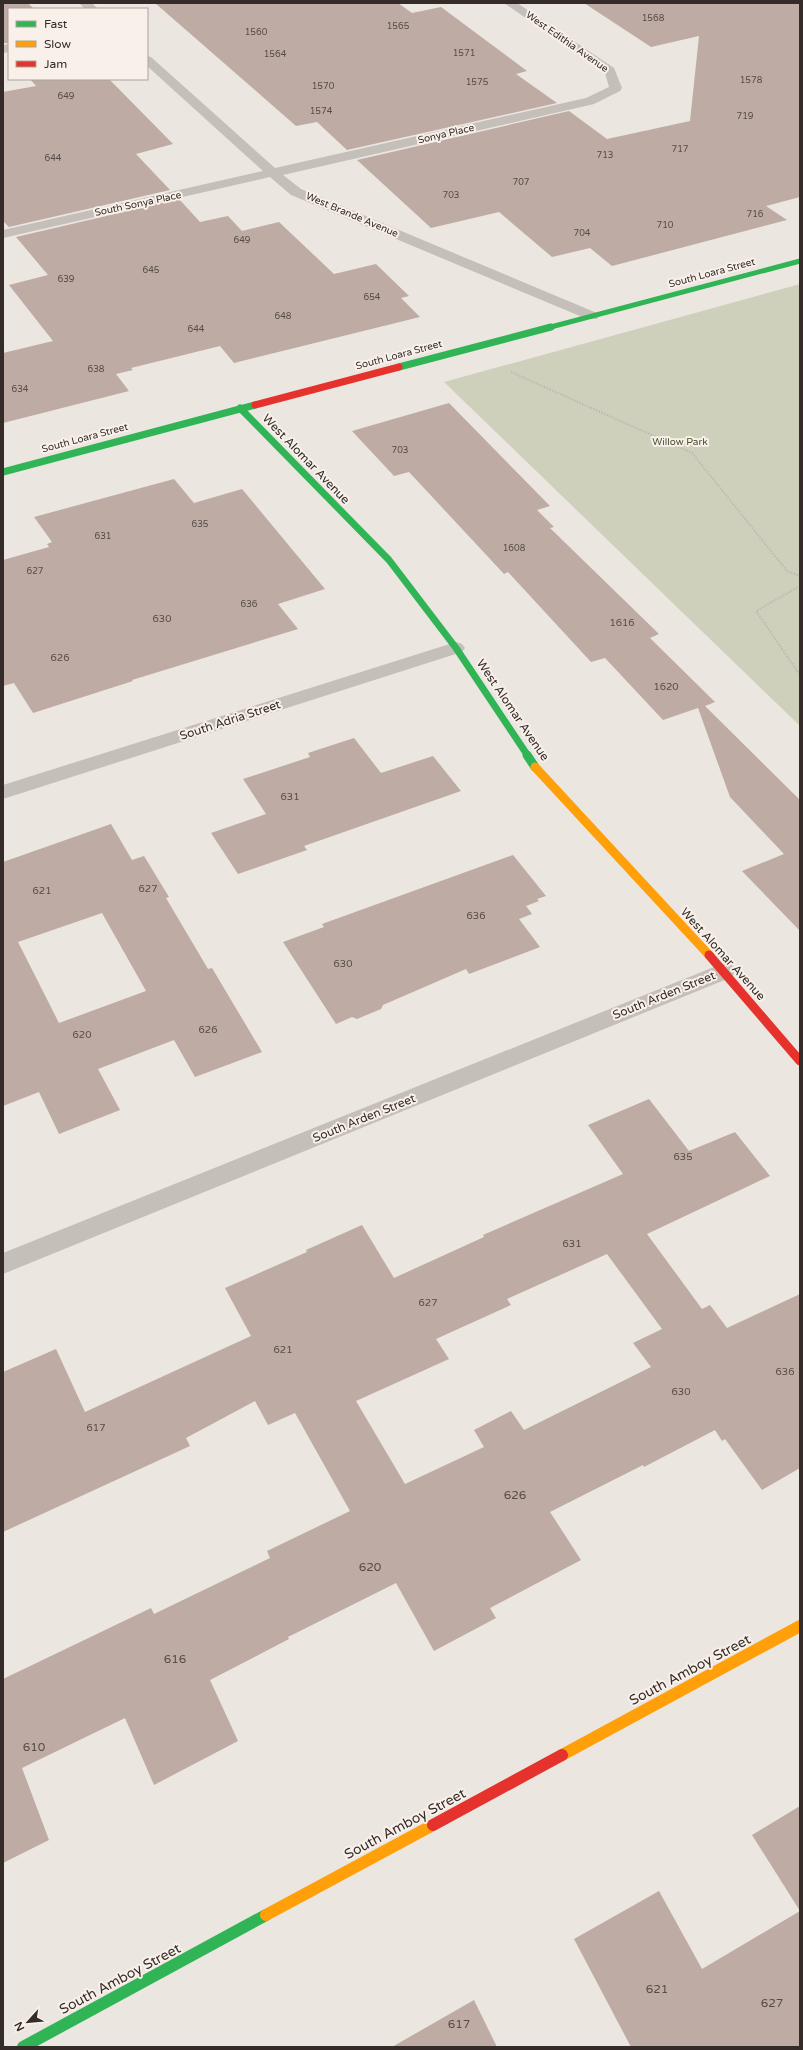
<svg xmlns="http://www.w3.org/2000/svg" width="803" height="2050" viewBox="0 0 803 2050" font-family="'Varela Round',sans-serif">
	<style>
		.green { fill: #ced0bc }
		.building { fill: #beaba4; fill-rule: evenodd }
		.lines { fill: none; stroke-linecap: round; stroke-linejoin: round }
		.path { stroke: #beb7b3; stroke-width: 2; stroke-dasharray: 1.5 1.5; stroke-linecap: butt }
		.street { fill: #c5bfba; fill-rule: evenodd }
		.fast-far3 { stroke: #30b455; stroke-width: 5 }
		.fast-far2 { stroke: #30b455; stroke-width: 7 }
		.fast-far1 { stroke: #30b455; stroke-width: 9 }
		.fast { stroke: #30b455; stroke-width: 12 }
		.slow-far1 { stroke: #ff9f0a; stroke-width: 9 }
		.slow { stroke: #ff9f0a; stroke-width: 12 }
		.jam-far2 { stroke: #e5322d; stroke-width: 7 }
		.jam-far1 { stroke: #e5322d; stroke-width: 9 }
		.jam { stroke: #e5322d; stroke-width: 12 }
		.labels { text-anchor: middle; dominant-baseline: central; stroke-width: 4; stroke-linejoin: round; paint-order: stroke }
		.far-number-label { font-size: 9px; fill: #574c48 }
		.far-street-label { font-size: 10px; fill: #352c29; stroke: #f8f0e9 }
		.far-park-label { font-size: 10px; fill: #46522e; stroke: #f8f0e9 }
		.number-label { font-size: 10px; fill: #574c48 }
		.street-label { font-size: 12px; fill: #352c29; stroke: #f8f0e9 }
		.near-number-label { font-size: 12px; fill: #574c48 }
		.near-street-label { font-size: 14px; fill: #352c29; stroke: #f8f0e9 }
	</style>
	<rect width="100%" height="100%" fill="#ece6e1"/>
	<!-- green -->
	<polygon class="green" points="800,284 800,726 444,382"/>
	<!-- building -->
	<g class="building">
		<polygon points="3,3 28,3 34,9 9,9 9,43 3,43"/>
		<polygon points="155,3 398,3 412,13 441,7 527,71 516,74 557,103 347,150 317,122 296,126"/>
		<polygon points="584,3 800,3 800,197 766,206 787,220 612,266 590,248 552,257 499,212 431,228 357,160 569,111 607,139 690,121 699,36 651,47"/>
		<polygon points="30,79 109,79 173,144 136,154 170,190 9,227 3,221 3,92 36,86"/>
		<polygon points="179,199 200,222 228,216 242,231 279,222 334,274 376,264 409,296 401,298 420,317 234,363 220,346 131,368 133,370 116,374 129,391 3,423 3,353 53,341 9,285 48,275 16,237"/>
		<polygon points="449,403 550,506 537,510 554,527 550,528 659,634 650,638 715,702 705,706 800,800 800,931 742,871 784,854 730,797 698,708 663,720 605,658 591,662 508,572 504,574 409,472 394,476 352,431"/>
		<polygon points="174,479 194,503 242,489 325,589 278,604 298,629 132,680 133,681 33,713 14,683 3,686 3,560 49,547 47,544 52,542 34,517"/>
		<polygon points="354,738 381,773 433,756 461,791 304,846 307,850 238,874 211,833 266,814 243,779 310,757 308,753"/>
		<path d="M111,824L132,860L144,856L169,897L166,898L208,969L212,968L262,1052L195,1077L174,1040L98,1069L120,1110L59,1134L39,1092L3,1106V862ZM102,913L146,991L59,1023L18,942Z"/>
		<polygon points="513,855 546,896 537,899 539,901 526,906 532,914 519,919 540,947 469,974 466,969 383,1005 381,1009 357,1019 352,1017 336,1024 283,942 324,927 322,924"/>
		<path d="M649,1099L689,1151L735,1132L770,1176L647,1234L702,1309L710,1305L727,1328L800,1294V1468L762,1490L725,1439L722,1441L715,1430L644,1467L643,1465L550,1512L581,1560L490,1608L496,1618L434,1651L396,1583L288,1637L289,1639L210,1680L238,1741L154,1785L125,1718L22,1768L49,1840L3,1863V1679L151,1608L154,1614L270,1558L267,1551L350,1511L295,1413L268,1425L255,1401L186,1438L190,1446L3,1532V1372L56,1349L85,1412L251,1336L225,1288L307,1252L306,1250L362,1225L394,1278L484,1237L483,1235L623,1174L588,1125ZM607,1254L662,1329L633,1343L651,1367L524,1430L511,1411L474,1430L484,1447L405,1484L356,1401L449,1359L436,1339L511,1305L507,1299Z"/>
		<polygon points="800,1806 800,1911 752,1835"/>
		<polygon points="659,1891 702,1969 800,1911 800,2047 631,2047 574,1939"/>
		<polygon points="474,2000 497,2047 392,2047"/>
	</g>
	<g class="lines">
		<!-- path -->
		<g class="path">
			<polyline points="511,372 692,453 787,571 800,576"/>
			<polyline points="800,586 756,611 800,675"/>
		</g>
		<!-- street -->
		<g class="street">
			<polygon points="79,3 92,3 98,9 85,9"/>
			<polygon points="504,3 517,3 614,68 622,88 620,91 594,104 283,175 301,189 597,313 599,316 597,319 587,319 291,195 270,177 3,238 3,230 263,171 147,66 147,56 151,57 275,168 586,98 609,87 605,73"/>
			<polygon points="9,44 9,52 3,53 3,45"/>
			<polygon points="456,642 462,644 465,648 462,652 3,799 3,785"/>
			<polygon points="724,963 732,965 735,971 732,977 3,1274 3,1253"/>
		</g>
		<!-- fast-far3 -->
		<polyline class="fast-far3" points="547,328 800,261"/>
		<!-- fast-far2 -->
		<g class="fast-far2">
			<polyline points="399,367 551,327"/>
			<polyline points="240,408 389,560 456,648 528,756"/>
			<polyline points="3,472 255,405"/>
		</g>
		<!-- fast-far1 -->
		<polyline class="fast-far1" points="527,755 535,767"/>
		<!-- fast -->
		<polyline class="fast" points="23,2047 266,1915"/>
		<!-- slow-far1 -->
		<polyline class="slow-far1" points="535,767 709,955"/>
		<!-- slow -->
		<g class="slow">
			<polyline points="562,1755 800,1626"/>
			<polyline points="266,1915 433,1825"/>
		</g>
		<!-- jam-far2 -->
		<polyline class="jam-far2" points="255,405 399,367"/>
		<!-- jam-far1 -->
		<polyline class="jam-far1" points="709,955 800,1061"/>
		<!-- jam -->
		<polyline class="jam" points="433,1825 562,1755"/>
	</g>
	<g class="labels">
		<!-- far-number labels -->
		<g class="far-number-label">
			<text x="653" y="18">1568</text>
			<text x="398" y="26">1565</text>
			<text x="256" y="32">1560</text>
			<text x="464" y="53">1571</text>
			<text x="275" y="54">1564</text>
			<text x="751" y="80">1578</text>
			<text x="477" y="82">1575</text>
			<text x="323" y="86">1570</text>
			<text x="66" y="96">649</text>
			<text x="321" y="111">1574</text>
			<text x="745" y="116">719</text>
			<text x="680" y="149">717</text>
			<text x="605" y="155">713</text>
			<text x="53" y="158">644</text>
			<text x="521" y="182">707</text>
			<text x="451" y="195">703</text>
			<text x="755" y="214">716</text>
			<text x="665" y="225">710</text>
			<text x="582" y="233">704</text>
			<text x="242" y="240">649</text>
			<text x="151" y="270">645</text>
			<text x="66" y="279">639</text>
			<text x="372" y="297">654</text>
			<text x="283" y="316">648</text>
			<text x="196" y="329">644</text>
			<text x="96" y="369">638</text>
			<text x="20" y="389">634</text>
			<text x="400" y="450">703</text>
			<text x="200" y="524">635</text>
			<text x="103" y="536">631</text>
			<text x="514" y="548">1608</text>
			<text x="35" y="571">627</text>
			<text x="249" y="604">636</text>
		</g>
		<!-- far-street labels -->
		<g class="far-street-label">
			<text transform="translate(567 42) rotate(35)">West Edithia Avenue</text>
			<text transform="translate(446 134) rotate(-13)">Sonya Place</text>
			<text transform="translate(138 204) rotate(-12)">South Sonya Place</text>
			<text transform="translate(352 215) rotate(23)">West Brande Avenue</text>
			<text transform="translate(712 273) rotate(-15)">South Loara Street</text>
			<text transform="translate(399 355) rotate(-15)">South Loara Street</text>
			<text transform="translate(85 438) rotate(-15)">South Loara Street</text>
		</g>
		<!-- far-park labels -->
		<g class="far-park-label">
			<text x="680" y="442">Willow Park</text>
		</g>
		<!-- number labels -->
		<g class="number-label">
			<text x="162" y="619">630</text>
			<text x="622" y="623">1616</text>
			<text x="60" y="658">626</text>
			<text x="666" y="687">1620</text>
			<text x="290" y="797">631</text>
			<text x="148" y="889">627</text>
			<text x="42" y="891">621</text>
			<text x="476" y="916">636</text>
			<text x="343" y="964">630</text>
			<text x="208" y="1030">626</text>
			<text x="82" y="1035">620</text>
			<text x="683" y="1157">635</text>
			<text x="572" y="1244">631</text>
			<text x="428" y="1303">627</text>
			<text x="283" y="1350">621</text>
			<text x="785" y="1372">636</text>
			<text x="681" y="1392">630</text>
			<text x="96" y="1428">617</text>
		</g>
		<!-- street labels -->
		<g class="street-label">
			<text transform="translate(306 459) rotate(46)">West Alomar Avenue</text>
			<text transform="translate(513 710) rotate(56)">West Alomar Avenue</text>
			<text transform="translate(230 720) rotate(-18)">South Adria Street</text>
			<text transform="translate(723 954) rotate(48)">West Alomar Avenue</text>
			<text transform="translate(664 995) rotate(-22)">South Arden Street</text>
			<text transform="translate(364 1118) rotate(-22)">South Arden Street</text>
		</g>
		<!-- near-number labels -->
		<g class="near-number-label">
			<text x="515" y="1495">626</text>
			<text x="370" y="1567">620</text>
			<text x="175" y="1659">616</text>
			<text x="34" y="1747">610</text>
			<text x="657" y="1989">621</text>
			<text x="772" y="2003">627</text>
			<text x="459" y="2024">617</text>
		</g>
		<!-- near-street labels -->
		<g class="near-street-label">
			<text transform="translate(690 1670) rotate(-28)">South Amboy Street</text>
			<text transform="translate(405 1824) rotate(-28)">South Amboy Street</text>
			<text transform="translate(120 1979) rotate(-28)">South Amboy Street</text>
		</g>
	</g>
	<!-- border -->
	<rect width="803" height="2050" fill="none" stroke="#352c29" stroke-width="8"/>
	<!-- legend -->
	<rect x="8" y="8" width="140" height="72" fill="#f8f0e9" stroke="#aaa29c"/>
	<rect x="16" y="21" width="20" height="6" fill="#30b455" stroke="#aaa29c"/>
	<text x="44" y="28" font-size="12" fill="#352c29">Fast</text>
	<rect x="16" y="41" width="20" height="6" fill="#ff9f0a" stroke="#aaa29c"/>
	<text x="44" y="48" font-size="12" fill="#352c29">Slow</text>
	<rect x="16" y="61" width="20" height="6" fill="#e5322d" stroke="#aaa29c"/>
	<text x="44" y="68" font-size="12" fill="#352c29">Jam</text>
	<!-- north arrow -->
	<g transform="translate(28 2022) rotate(243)" stroke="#f8f0e9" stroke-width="3" paint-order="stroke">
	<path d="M0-3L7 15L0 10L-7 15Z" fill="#352c29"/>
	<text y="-6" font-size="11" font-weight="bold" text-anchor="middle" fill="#352c29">N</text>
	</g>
</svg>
